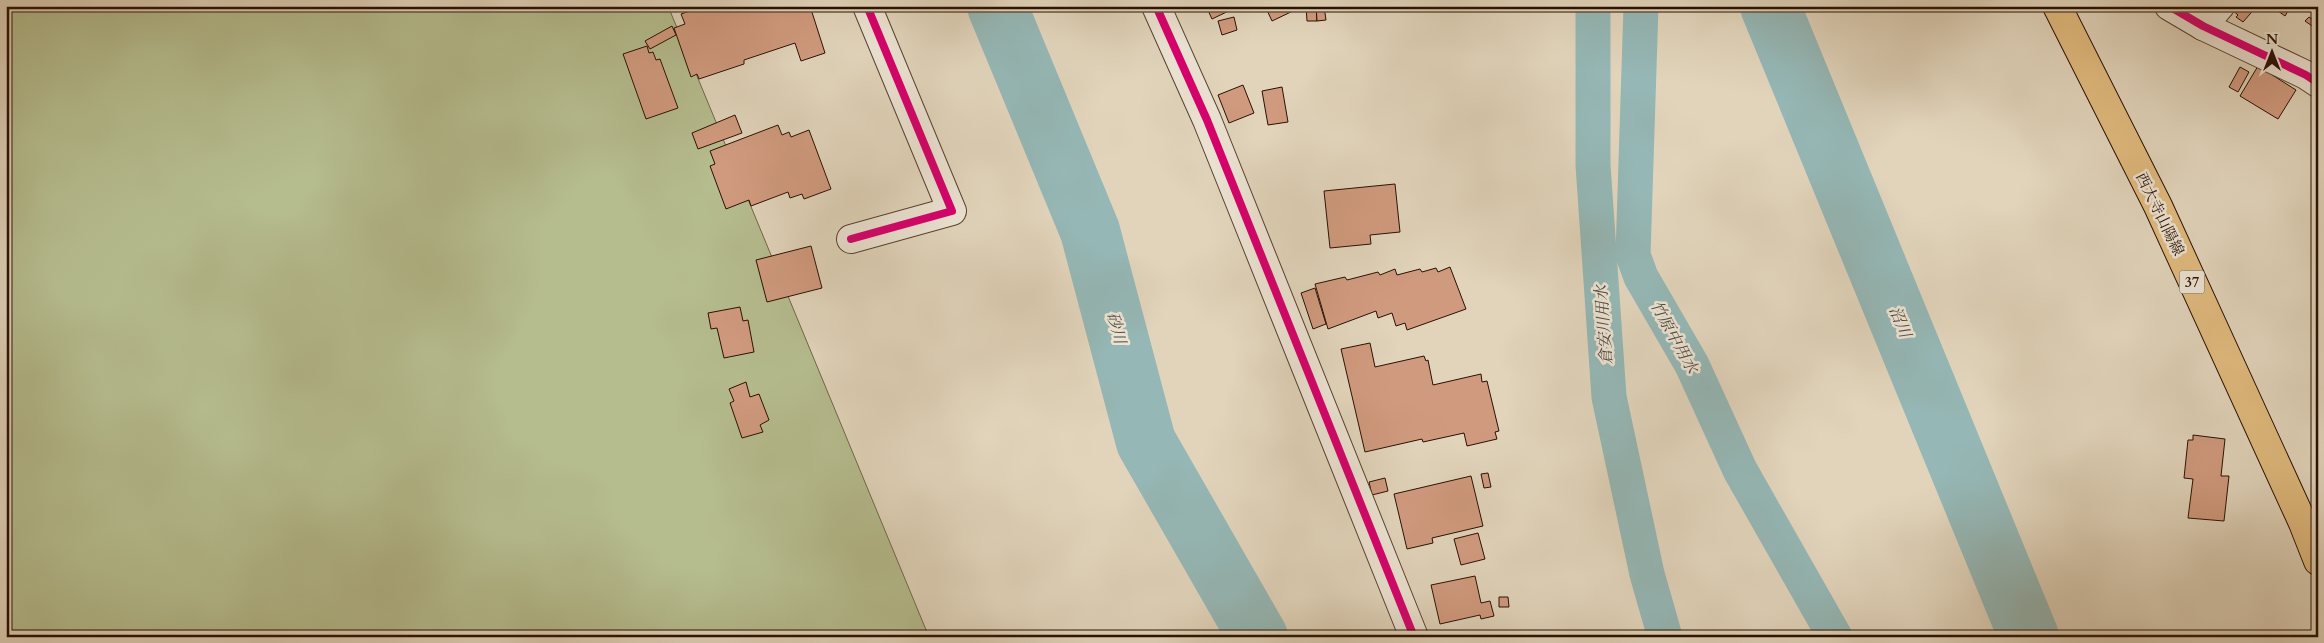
<svg xmlns="http://www.w3.org/2000/svg" width="2324" height="643" viewBox="0 0 2324 643" font-family="Cardo,'Noto Serif JP',serif">
	<style>
		.green { fill: #b5bc8e; stroke: #6f6648 }
		.lines { fill: none; stroke-linecap: round; stroke-linejoin: round }
		.canal { stroke: #95b7b5; stroke-width: 35 }
		.river { stroke: #95b7b5; stroke-width: 60 }
		.building { fill: #d09a7e; stroke: #291002 }
		.minor-casing { stroke: #574130; stroke-width: 30 }
		.primary-casing { stroke: #291002; stroke-width: 30 }
		.minor { stroke: #ece3d3; stroke-width: 28 }
		.primary { stroke: #e0ba7e; stroke-width: 28 }
		.cycleway-casing { stroke: #ece3d3; stroke-width: 11 }
		.cycleway { stroke: #d6006c; stroke-width: 8 }
		.labels { text-anchor: middle; dominant-baseline: central; stroke-width: 5; stroke-linejoin: round; paint-order: stroke }
		.shield { fill: #ece3d3; stroke: #644f41; stroke-width: 1 }
		.shield-label { font-size: 14px; font-weight: bold; fill: #291002 }
		.street-label { font-size: 15px; fill: #291002; stroke: #ece3d3 }
		.water-label { font-size: 16px; font-style: italic; fill: #4f4a41; stroke: #ece3d3 }
	</style>
	<rect width="100%" height="100%" fill="#e1d4bb"/>
	<filter id="stains"><feTurbulence type="fractalNoise" baseFrequency=".004" numOctaves="4"/><feColorMatrix values="0 0 0 0 .2 0 0 0 0 .09 0 0 0 0 .02 0 0 0 .5 -.17"/></filter>
	<radialGradient id="worn" r=".72"><stop offset=".6" stop-color="#630" stop-opacity="0"/><stop offset="1" stop-color="#630" stop-opacity=".3"/></radialGradient>
	<!-- green -->
	<polygon class="green" points="6,6 668,6 929,637 6,637"/>
	<g class="lines">
		<!-- canal -->
		<g class="canal">
			<polyline points="1593,6 1593,165 1609,397 1647,574 1665,637"/>
			<polyline points="1641,6 1633,255 1641,277 1692,365 1740,470 1835,637"/>
		</g>
		<!-- river -->
		<g class="river">
			<polyline points="997,6 1090,231 1146,442 1258,637"/>
			<polyline points="1770,6 2029,637"/>
		</g>
	</g>
	<!-- building -->
	<g class="building">
		<polygon points="705,6 810,6 825,53 801,61 795,43 744,60 744,64 699,79 697,74 691,77 674,28 685,24 681,14"/>
		<polygon points="1206,6 1239,6 1212,19"/>
		<polygon points="1265,6 1293,6 1295,10 1272,21"/>
		<polygon points="1306,6 1316,6 1317,21 1307,21"/>
		<polygon points="1316,6 1324,6 1326,20 1317,21"/>
		<polygon points="2231,6 2257,6 2243,22 2236,17 2238,15 2230,8"/>
		<polygon points="2271,6 2291,6 2285,16"/>
		<polygon points="1234,17 1237,30 1222,35 1218,21"/>
		<polygon points="2309,17 2318,23 2315,28 2305,21"/>
		<polygon points="672,26 676,35 650,49 645,41"/>
		<polygon points="647,46 649,53 653,52 656,60 660,59 678,108 646,119 623,54"/>
		<polygon points="2258,66 2296,90 2278,119 2240,96"/>
		<polygon points="2240,67 2249,72 2238,92 2229,87"/>
		<polygon points="1243,85 1254,113 1229,123 1218,95"/>
		<polygon points="1282,87 1288,122 1268,125 1262,91"/>
		<polygon points="735,115 742,133 698,149 692,133"/>
		<polygon points="778,125 782,135 789,132 791,137 809,130 831,189 804,199 802,194 790,198 788,192 751,206 749,200 726,209 710,166 715,164 710,151"/>
		<polygon points="1395,184 1400,232 1370,235 1371,244 1330,248 1324,191"/>
		<polygon points="811,246 822,288 767,302 756,260"/>
		<polygon points="1450,267 1466,309 1407,330 1405,323 1396,326 1392,313 1378,318 1376,311 1328,329 1315,284 1345,277 1347,280 1378,272 1380,275 1395,269 1397,275 1420,269 1422,272 1436,268 1438,272"/>
		<polygon points="1315,288 1326,324 1313,329 1301,293"/>
		<polygon points="740,307 743,321 748,320 754,352 724,358 717,328 711,329 708,313"/>
		<polygon points="1370,343 1375,367 1424,356 1426,361 1428,360 1433,385 1481,374 1482,382 1487,381 1499,431 1495,432 1497,439 1467,446 1464,433 1423,442 1422,439 1365,452 1341,349"/>
		<polygon points="746,382 750,397 759,394 769,420 760,425 763,432 742,438 730,403 734,401 729,389"/>
		<polygon points="2193,435 2225,439 2221,476 2229,476 2224,521 2188,518 2193,479 2184,478 2188,440 2193,440"/>
		<polygon points="1488,473 1491,487 1484,488 1481,474"/>
		<polygon points="1471,476 1483,526 1432,538 1433,543 1407,549 1394,494"/>
		<polygon points="1385,478 1388,491 1372,495 1369,482"/>
		<polygon points="1478,533 1485,559 1461,565 1454,539"/>
		<polygon points="1475,576 1481,603 1490,601 1494,616 1481,619 1480,615 1440,624 1431,585"/>
		<polygon points="1499,597 1508,597 1509,607 1499,607"/>
	</g>
	<g class="lines">
		<defs>
			<g id="minor">
				<polyline points="1156,6 1207,120 1414,637"/>
				<polyline points="2169,6 2203,26 2306,75 2318,83"/>
				<polyline points="2203,26 2220,6"/>
				<polyline points="851,239 952,211 867,6"/>
			</g>
			<polyline id="primary" points="2057,6 2158,206 2303,523 2318,561"/>
		</defs>
		<!-- minor casing -->
		<use href="#minor" class="minor-casing"/>
		<!-- primary casing -->
		<use href="#primary" class="primary-casing"/>
		<!-- minor -->
		<use href="#minor" class="minor"/>
		<!-- primary -->
		<use href="#primary" class="primary"/>
		<defs>
			<g id="cycleway">
				<polyline points="1156,6 1207,120 1414,637"/>
				<polyline points="2169,6 2203,26 2306,75 2318,83"/>
				<polyline points="851,239 952,211 867,6"/>
			</g>
		</defs>
		<!-- cycleway casing -->
		<use href="#cycleway" class="cycleway-casing"/>
		<!-- cycleway -->
		<use href="#cycleway" class="cycleway"/>
	</g>
	<g class="labels">
		<!-- shield labels -->
		<rect class="shield" x="2179.5" y="270.5" width="25" height="23" rx="4"/>
		<g class="shield-label">
			<text x="2192" y="282">37</text>
		</g>
		<!-- street labels -->
		<g class="street-label">
			<text transform="translate(2160 214) rotate(64)">西大寺山陽線</text>
		</g>
		<!-- water labels -->
		<g class="water-label">
			<text transform="translate(1900 322) rotate(68)">沼川</text>
			<text transform="translate(1604 325) rotate(-94)">倉安川用水</text>
			<text transform="translate(1116 328) rotate(75)">砂川</text>
			<text transform="translate(1674 337) rotate(61)">竹原中用水</text>
		</g>
	</g>
	<!-- margin -->
	<rect width="2324" height="643" fill="none" stroke="#e1d4bb" stroke-width="25"/>
	<rect x="8" y="8" width="2309" height="628" fill="none" stroke="#291002" stroke-width="2.5"/>
	<rect x="12" y="12" width="2299" height="618" fill="none" stroke="#291002"/>
	<!-- north arrow -->
	<g transform="translate(2272 52)" stroke="#ece3d3" stroke-width="4" paint-order="stroke">
	<path d="M0-4L9 19L0 12L-9 19Z" fill="#291002"/>
	<text y="-8" font-size="14" font-weight="bold" text-anchor="middle" fill="#291002">N</text>
	</g>
	<rect width="100%" height="100%" filter="url(#stains)"/>
	<rect width="100%" height="100%" fill="url(#worn)"/>
</svg>
